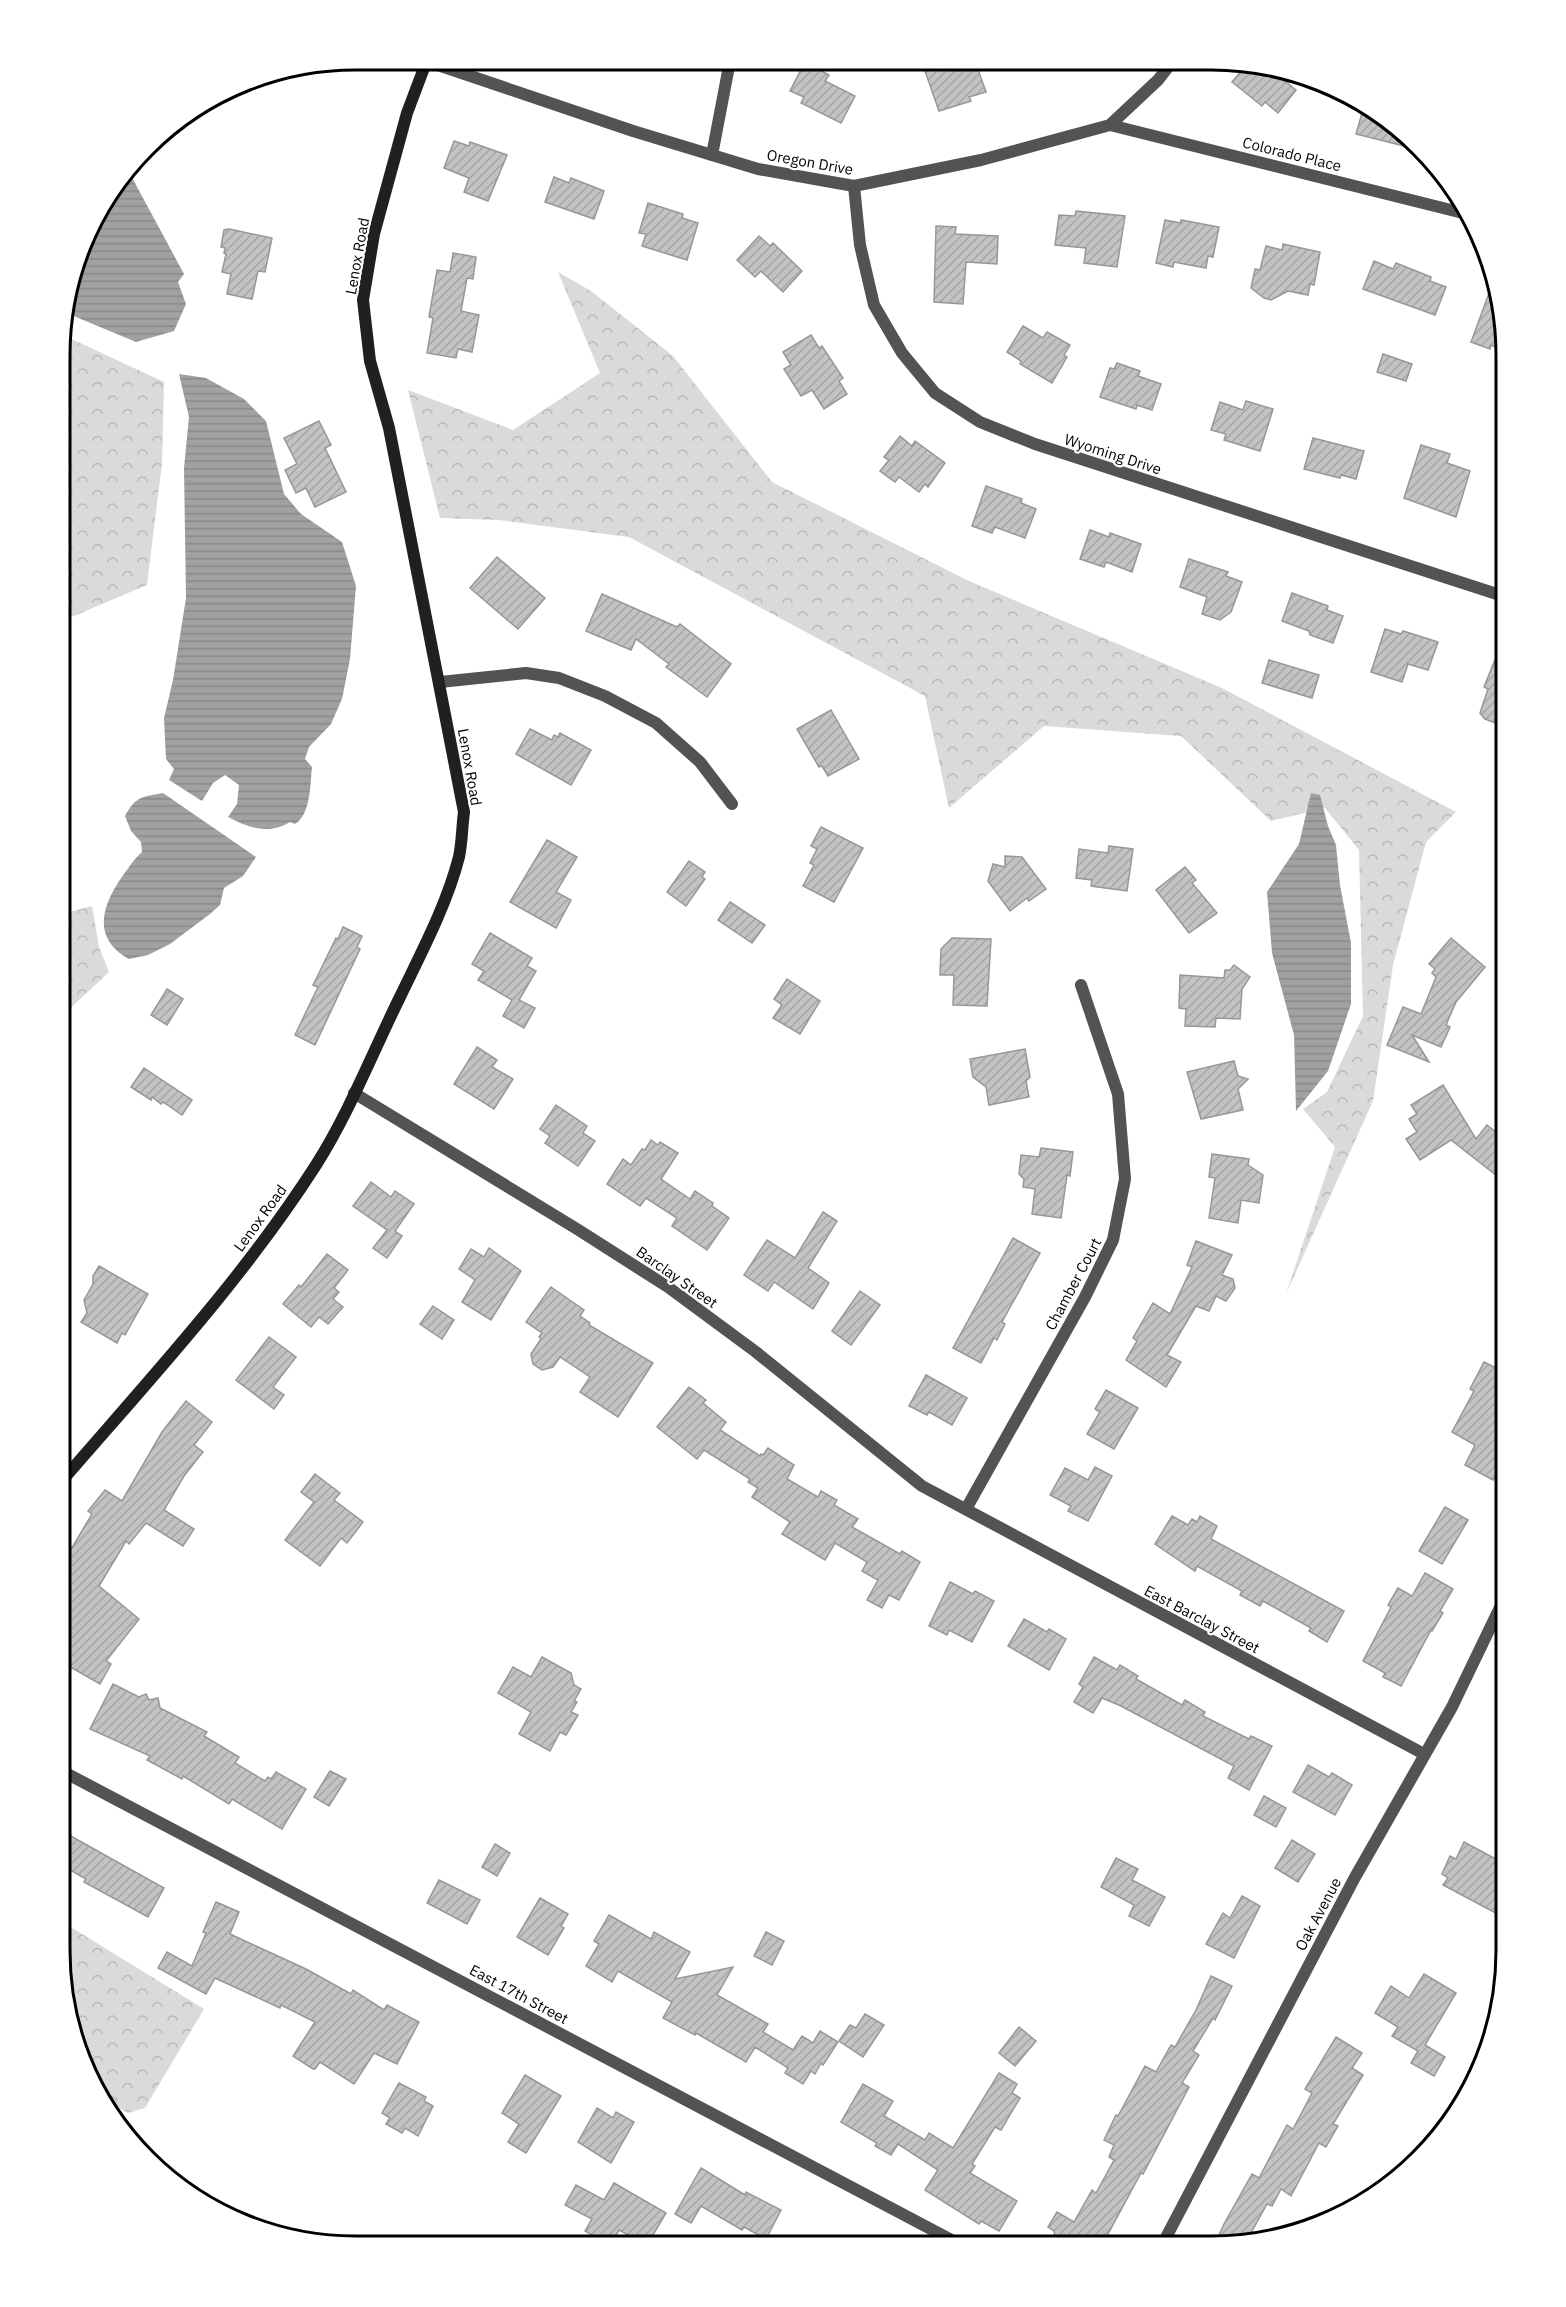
<svg xmlns="http://www.w3.org/2000/svg" width="1566" height="2307" viewBox="0 0 1566 2307" font-family="'IBM Plex Sans',sans-serif">
	<style>
		.forest { fill: url(#forest-crowns) }
		.water { fill: url(#water-rules) }
		.building { fill: url(#building-hatch); stroke: #979797; stroke-width: 1.5 }
		.lines { fill: none; stroke-linecap: round; stroke-linejoin: round }
		.street { stroke: #535353; stroke-width: 12 }
		.secondary { stroke: #202020; stroke-width: 12 }
		.labels { text-anchor: middle; dominant-baseline: central; stroke-width: 4.5; stroke-linejoin: round; paint-order: stroke }
		.street-label { font-size: 15px; fill: #000; stroke: #fff }
		.rim { fill: none; stroke: #000; stroke-width: 3 }
	</style>
	<defs>
		<pattern id="forest-crowns" width="20" height="18" patternUnits="userSpaceOnUse" patternTransform="scale(1.5)"><rect width="20" height="18" fill="#dadada"/><path d="M2 6a3 3 0 1 1 6 0M12 15a3 3 0 1 1 6 0" fill="none" stroke="#b9b9b9"/></pattern>
		<pattern id="water-rules" width="6" height="5" patternUnits="userSpaceOnUse" patternTransform="scale(1.5)"><rect width="6" height="5" fill="#a1a1a1"/><path d="M0 2.5h6" fill="none" stroke="#898989"/></pattern>
		<pattern id="building-hatch" width="6" height="6" patternUnits="userSpaceOnUse" patternTransform="scale(1.5)"><rect width="6" height="6" fill="#c3c3c3"/><path d="M-1 1l2-2M0 6l6-6M5 7l2-2" fill="none" stroke="#a6a6a6"/></pattern>
	</defs>
	<rect width="100%" height="100%" fill="#fff"/>
	<!-- forest -->
	<g class="forest">
		<polygon points="558,272 591,291 673,356 772,482 969,581 1222,688 1456,812 1426,842 1393,965 1373,1101 1286,1294 1335,1147 1303,1109 1327,1092 1363,1016 1359,850 1325,808 1271,821 1181,736 1044,726 949,808 925,696 629,537 499,520 440,518 408,390 513,430 600,373"/>
		<polygon points="63,335 164,382 162,463 147,585 62,621"/>
		<polygon points="92,906 99,947 109,972 61,1017 62,914"/>
		<polygon points="69,1926 204,2009 145,2108 128,2113 102,2099 83,2065 60,1951 60,1946"/>
	</g>
	<!-- water -->
	<g class="water">
		<polygon points="129,172 184,274 178,282 186,304 174,331 136,342 64,312 99,208"/>
		<path d="M179,374L206,378L244,399L266,421L284,494L301,514L342,542L356,586L350,659L342,699L331,724L309,747L305,759L312,767C310,785 311,814 295,824L290,822C268,835 249,828 228,817L237,804L239,785L225,775L213,783L202,801L169,780L174,769L166,759L164,718L173,680L186,598L184,468L189,417Z"/>
		<path d="M163,793L256,857L243,876L224,888L220,905L210,914L170,944L148,955L129,959C91,938 102,904 124,874C130,866 134,859 142,852L141,842L131,831L125,816C136,796 142,797 163,793Z"/>
		<polygon points="1311,793 1320,795 1328,826 1336,845 1340,885 1351,943 1351,1004 1328,1071 1296,1111 1294,1035 1272,953 1267,892 1299,844"/>
	</g>
	<!-- building -->
	<g class="building">
		<polygon points="805,62 829,75 825,81 855,96 841,123 801,103 804,97 790,91"/>
		<polygon points="951,62 954,71 976,64 986,92 969,97 971,101 939,111 925,71"/>
		<polygon points="1248,63 1262,66 1273,75 1275,73 1296,90 1278,113 1265,102 1262,106 1232,82"/>
		<polygon points="1364,106 1390,121 1420,150 1356,134"/>
		<polygon points="454,141 469,146 470,142 507,155 488,201 464,192 469,178 444,168"/>
		<polygon points="554,177 569,183 571,178 604,191 594,219 545,202"/>
		<polygon points="648,203 683,214 682,218 698,223 687,260 642,246 646,234 639,233"/>
		<polygon points="1076,211 1125,216 1117,267 1084,263 1086,248 1055,245 1059,215 1075,216"/>
		<polygon points="1165,220 1181,223 1181,220 1219,227 1213,257 1208,256 1206,268 1174,262 1173,267 1156,263"/>
		<polygon points="936,226 956,227 955,234 998,236 997,264 966,262 963,304 934,302"/>
		<polygon points="229,229 272,238 265,272 258,271 252,299 227,294 231,274 222,272 226,254 224,253 225,248 221,247 224,230"/>
		<polygon points="759,236 770,246 773,243 802,271 783,292 761,271 755,277 737,260"/>
		<polygon points="1283,244 1320,252 1314,285 1310,284 1308,295 1288,291 1271,300 1264,298 1251,288 1255,269 1260,270 1266,246 1282,250"/>
		<polygon points="453,253 476,257 473,279 467,278 461,311 479,315 472,352 458,349 456,358 427,353 433,318 429,317 437,270 450,272"/>
		<polygon points="1374,261 1393,269 1396,263 1431,277 1430,281 1446,287 1435,315 1363,289"/>
		<polygon points="1492,285 1501,332 1495,347 1491,345 1490,349 1471,342"/>
		<polygon points="1023,326 1043,338 1047,332 1070,345 1064,355 1067,357 1052,383 1020,364 1021,361 1007,352"/>
		<polygon points="811,335 819,348 822,346 843,378 839,381 847,394 824,409 812,390 801,396 784,369 791,365 783,352"/>
		<polygon points="1383,354 1412,364 1406,381 1377,372"/>
		<polygon points="1117,363 1140,371 1138,376 1161,384 1152,410 1137,405 1136,409 1100,397 1110,368 1114,369"/>
		<polygon points="1246,401 1273,409 1260,451 1224,440 1226,434 1211,430 1220,402 1243,410"/>
		<polygon points="319,421 331,445 325,448 346,492 315,507 306,488 296,493 285,470 297,464 284,438"/>
		<polygon points="900,436 912,446 915,441 945,463 928,487 925,484 919,492 899,477 895,482 880,471 889,460 884,457"/>
		<polygon points="1313,438 1364,451 1356,479 1341,475 1340,478 1304,469"/>
		<polygon points="1421,445 1450,454 1447,463 1470,471 1456,517 1404,498"/>
		<polygon points="986,486 1022,499 1021,503 1036,509 1025,538 995,527 992,533 972,526"/>
		<polygon points="1090,530 1109,537 1110,533 1141,544 1132,572 1106,562 1104,567 1080,559"/>
		<polygon points="497,557 545,598 518,629 470,588"/>
		<polygon points="1189,559 1228,572 1226,576 1242,582 1231,612 1220,620 1202,614 1207,597 1180,587"/>
		<polygon points="1292,593 1328,606 1327,610 1343,616 1333,643 1310,635 1309,631 1282,621"/>
		<polygon points="602,594 677,627 680,624 731,664 707,697 666,667 669,664 636,639 631,650 586,631"/>
		<polygon points="1385,629 1401,634 1403,631 1438,642 1428,670 1408,664 1402,682 1371,672"/>
		<polygon points="1505,635 1506,713 1504,719 1495,723 1485,719 1480,713 1488,689 1484,687"/>
		<polygon points="1269,660 1319,675 1312,698 1262,683"/>
		<polygon points="831,710 859,759 828,776 822,766 819,767 797,729"/>
		<polygon points="530,729 552,740 554,735 558,737 560,733 591,750 571,785 516,754"/>
		<polygon points="821,827 863,848 834,902 803,886 814,865 810,863 817,849 811,846"/>
		<polygon points="547,840 577,857 556,892 571,900 556,928 510,902"/>
		<polygon points="1109,846 1133,849 1127,891 1091,886 1092,880 1076,878 1079,849 1108,853"/>
		<polygon points="1005,856 1022,857 1046,889 1029,901 1027,898 1010,911 988,881 993,864 1005,867"/>
		<polygon points="689,861 705,872 702,877 705,879 686,906 667,892"/>
		<polygon points="1185,867 1196,880 1192,883 1217,913 1189,933 1156,890"/>
		<polygon points="730,902 765,925 752,943 718,920"/>
		<polygon points="343,927 362,936 357,947 360,949 315,1045 295,1035 318,987 313,985 316,979 336,938 338,939"/>
		<polygon points="490,933 532,958 527,966 536,971 519,1000 535,1008 524,1028 503,1016 512,1000 478,980 484,971 472,964"/>
		<polygon points="952,938 991,939 987,1006 953,1005 954,975 940,975 941,949"/>
		<polygon points="1451,938 1485,967 1456,1002 1446,1025 1450,1027 1441,1047 1412,1035 1429,1062 1387,1045 1403,1007 1421,1014 1436,977 1432,973 1435,969 1429,964"/>
		<polygon points="1234,965 1250,977 1242,989 1240,1019 1216,1018 1215,1027 1185,1026 1186,1009 1179,1008 1180,975 1224,978 1225,970 1230,970"/>
		<polygon points="787,979 820,1001 800,1034 773,1018 782,1005 774,999"/>
		<polygon points="167,989 183,999 167,1025 151,1015"/>
		<polygon points="477,1047 497,1060 492,1067 513,1079 494,1109 454,1084"/>
		<polygon points="1025,1049 1030,1077 1026,1081 1029,1097 989,1105 986,1087 973,1077 970,1059"/>
		<polygon points="1234,1061 1238,1076 1248,1079 1238,1089 1243,1110 1201,1119 1187,1072"/>
		<polygon points="144,1068 192,1100 182,1115 163,1102 161,1104 152,1097 151,1100 131,1087"/>
		<polygon points="1443,1085 1476,1139 1487,1125 1506,1140 1506,1183 1451,1140 1420,1160 1406,1139 1417,1132 1409,1119 1417,1114 1411,1105"/>
		<polygon points="556,1105 587,1126 583,1133 595,1141 578,1166 545,1143 550,1136 540,1129"/>
		<polygon points="651,1140 658,1145 660,1142 678,1153 661,1179 690,1199 695,1191 713,1203 712,1206 729,1218 707,1250 672,1226 677,1218 646,1198 640,1206 607,1184 623,1159 631,1165 642,1149 645,1150"/>
		<polygon points="1041,1148 1073,1152 1070,1176 1067,1175 1061,1218 1032,1214 1035,1189 1023,1187 1024,1179 1019,1174 1021,1155 1039,1157"/>
		<polygon points="1212,1154 1249,1159 1248,1165 1263,1175 1259,1203 1241,1200 1238,1223 1209,1218 1215,1178 1209,1177"/>
		<polygon points="371,1182 391,1197 395,1191 414,1204 395,1231 402,1236 387,1258 373,1248 387,1230 353,1206"/>
		<polygon points="823,1212 837,1221 808,1268 829,1283 813,1309 774,1282 768,1291 744,1275 767,1240 795,1258"/>
		<polygon points="1013,1238 1040,1253 1002,1322 1005,1324 997,1340 994,1338 981,1363 953,1348"/>
		<polygon points="1196,1241 1232,1255 1222,1275 1233,1279 1235,1288 1226,1301 1216,1296 1209,1311 1196,1306 1167,1355 1181,1362 1166,1387 1126,1360 1137,1341 1133,1338 1153,1303 1170,1314 1192,1267 1187,1265"/>
		<polygon points="489,1248 521,1271 491,1320 462,1302 475,1280 459,1269 471,1249 484,1257"/>
		<polygon points="327,1254 348,1270 334,1288 339,1292 333,1299 343,1307 328,1324 319,1317 311,1327 283,1304 299,1285 301,1287"/>
		<polygon points="99,1266 148,1294 125,1335 122,1333 117,1343 81,1322 87,1313 84,1300 93,1284 93,1276"/>
		<polygon points="551,1287 584,1310 580,1316 590,1323 589,1325 653,1363 618,1417 580,1392 590,1377 560,1357 553,1367 542,1370 533,1364 531,1354 541,1339 539,1337 542,1333 526,1322"/>
		<polygon points="860,1291 880,1305 851,1345 832,1331"/>
		<polygon points="433,1306 454,1320 442,1339 420,1324"/>
		<polygon points="269,1337 296,1357 273,1387 284,1395 274,1409 236,1380"/>
		<polygon points="1484,1362 1506,1373 1506,1480 1497,1475 1493,1480 1465,1465 1475,1445 1452,1432 1474,1391 1470,1389"/>
		<polygon points="926,1375 967,1398 952,1425 929,1412 927,1415 909,1406"/>
		<polygon points="689,1387 706,1400 703,1403 726,1422 720,1430 760,1456 761,1454 763,1455 768,1448 794,1465 787,1479 818,1497 821,1491 837,1500 834,1505 858,1519 852,1527 900,1554 902,1551 920,1562 899,1600 889,1595 882,1608 867,1600 878,1580 862,1571 867,1562 835,1543 825,1560 782,1534 790,1522 752,1497 758,1488 748,1482 750,1479 704,1450 697,1459 657,1427"/>
		<polygon points="1106,1390 1138,1408 1114,1449 1087,1434 1100,1412 1095,1409"/>
		<polygon points="186,1401 212,1422 194,1445 203,1452 184,1476 164,1510 194,1529 183,1546 146,1523 129,1544 126,1541 99,1586 139,1619 106,1661 111,1664 100,1684 60,1661 61,1566 92,1514 88,1511 105,1490 122,1501 162,1432"/>
		<polygon points="1095,1467 1112,1476 1088,1521 1068,1511 1071,1506 1050,1495 1065,1468 1088,1480"/>
		<polygon points="315,1474 340,1493 334,1500 363,1522 347,1543 341,1538 320,1566 285,1540 314,1502 301,1492"/>
		<polygon points="1445,1507 1468,1520 1442,1564 1419,1551"/>
		<polygon points="1172,1516 1188,1525 1192,1519 1197,1522 1200,1516 1217,1526 1211,1539 1344,1611 1327,1642 1309,1631 1311,1628 1263,1601 1260,1606 1240,1595 1242,1591 1197,1566 1195,1571 1155,1544"/>
		<polygon points="1425,1573 1453,1589 1440,1611 1443,1613 1432,1631 1431,1630 1401,1686 1383,1677 1385,1673 1363,1661 1391,1607 1388,1605 1398,1588 1412,1596"/>
		<polygon points="950,1582 973,1594 975,1591 994,1601 972,1642 949,1630 947,1635 929,1626"/>
		<polygon points="1024,1619 1047,1632 1049,1629 1066,1639 1049,1670 1008,1646"/>
		<polygon points="542,1657 571,1673 574,1685 581,1689 574,1701 577,1702 571,1712 578,1715 566,1735 560,1732 550,1751 519,1734 531,1712 498,1693 513,1667 531,1677"/>
		<polygon points="1094,1657 1117,1670 1120,1665 1138,1676 1136,1679 1182,1705 1185,1700 1205,1712 1203,1716 1249,1739 1251,1736 1272,1746 1249,1790 1228,1778 1234,1766 1121,1706 1102,1698 1093,1713 1074,1702 1083,1687 1079,1684"/>
		<polygon points="113,1684 139,1697 146,1694 149,1700 158,1698 160,1708 207,1732 204,1736 239,1757 235,1763 265,1781 268,1777 271,1779 276,1772 306,1789 282,1829 232,1799 229,1804 183,1776 182,1779 147,1760 150,1756 90,1729"/>
		<polygon points="1308,1765 1329,1777 1332,1773 1352,1785 1335,1815 1293,1792"/>
		<polygon points="330,1771 346,1779 329,1806 314,1797"/>
		<polygon points="1264,1796 1286,1808 1276,1827 1254,1815"/>
		<polygon points="60,1830 164,1888 148,1917 84,1882 86,1879 60,1864"/>
		<polygon points="1292,1840 1315,1854 1298,1882 1275,1868"/>
		<polygon points="1464,1842 1505,1864 1505,1918 1443,1885 1448,1878 1442,1874 1450,1856 1456,1859"/>
		<polygon points="495,1844 510,1853 497,1876 482,1867"/>
		<polygon points="1116,1858 1138,1869 1132,1880 1165,1897 1149,1926 1129,1916 1134,1905 1101,1887"/>
		<polygon points="439,1880 480,1900 467,1924 427,1903"/>
		<polygon points="1242,1896 1260,1906 1234,1958 1206,1944 1223,1913 1230,1918"/>
		<polygon points="540,1898 568,1914 561,1926 564,1928 548,1955 517,1937"/>
		<polygon points="216,1902 239,1912 230,1934 306,1969 351,1994 353,1990 384,2010 387,2005 419,2022 397,2064 374,2053 354,2084 320,2062 315,2069 313,2069 293,2056 315,2022 281,2005 280,2008 215,1978 206,1994 158,1968 167,1952 192,1966 206,1933 203,1932"/>
		<polygon points="609,1915 651,1939 654,1932 690,1952 675,1979 733,1967 717,1995 768,2024 763,2032 793,2050 802,2036 813,2043 820,2031 838,2042 823,2065 821,2063 815,2074 811,2071 803,2084 785,2073 788,2068 755,2047 746,2062 696,2033 695,2035 663,2018 672,2002 618,1971 612,1982 586,1966 599,1944 594,1941"/>
		<polygon points="766,1932 784,1941 772,1965 754,1956"/>
		<polygon points="1424,1974 1456,1993 1425,2045 1445,2057 1434,2076 1411,2063 1418,2051 1392,2036 1398,2027 1375,2013 1391,1986 1409,1998"/>
		<polygon points="1211,1976 1232,1986 1215,2020 1213,2018 1193,2051 1199,2055 1182,2083 1189,2087 1143,2174 1141,2173 1101,2247 1057,2247 1054,2231 1048,2227 1057,2212 1074,2222 1092,2190 1096,2193 1114,2160 1109,2157 1114,2145 1104,2140 1116,2115 1118,2116 1145,2066 1156,2072 1171,2045 1175,2047 1196,2010"/>
		<polygon points="865,2014 884,2025 863,2057 839,2041 850,2025 856,2028"/>
		<polygon points="1019,2027 1036,2041 1015,2066 999,2053"/>
		<polygon points="1336,2037 1362,2053 1352,2068 1363,2075 1333,2124 1338,2126 1326,2147 1319,2143 1291,2196 1281,2189 1272,2206 1267,2204 1247,2240 1214,2246 1224,2224 1252,2174 1259,2178 1287,2125 1293,2129 1312,2093 1305,2089"/>
		<polygon points="999,2073 1017,2084 1012,2093 1020,2098 1001,2130 995,2127 972,2164 975,2166 970,2173 1017,2201 999,2231 981,2221 979,2224 925,2190 938,2170 898,2144 891,2155 875,2146 877,2143 841,2122 863,2084 893,2101 884,2116 925,2140 929,2133 953,2148"/>
		<polygon points="525,2075 561,2096 526,2153 508,2142 519,2124 502,2113"/>
		<polygon points="399,2083 426,2097 424,2101 433,2106 418,2136 405,2128 402,2133 386,2124 390,2118 382,2113"/>
		<polygon points="597,2108 613,2118 616,2112 634,2122 611,2163 578,2142"/>
		<polygon points="701,2168 745,2195 746,2192 781,2210 766,2239 744,2227 742,2230 701,2206 691,2223 675,2214"/>
		<polygon points="614,2183 666,2213 647,2245 619,2230 610,2245 585,2231 592,2219 565,2205 576,2185 604,2200"/>
	</g>
	<g class="lines">
		<!-- street -->
		<g class="street">
			<polyline points="426,61 633,131 758,169 854,186 981,160 1110,125 1158,80 1172,62"/>
			<polyline points="1110,125 1467,214"/>
			<polyline points="712,155 730,61"/>
			<polyline points="854,186 860,245 874,305 902,353 935,393 980,422 1035,444 1506,597"/>
			<polyline points="440,682 526,673 559,678 605,696 656,723 700,762 732,804"/>
			<polyline points="354,1093 577,1229 668,1287 756,1352 922,1486 1424,1754"/>
			<polyline points="966,1509 1085,1297 1113,1240 1125,1179 1118,1094 1081,985"/>
			<polyline points="60,1770 963,2246"/>
			<polyline points="1161,2247 1354,1879 1452,1707 1505,1597"/>
		</g>
		<!-- secondary -->
		<path class="secondary" d="M61,1482C149,1380 243,1279 316,1165C349,1113 372,1054 399,999C421,953 446,907 459,857C462,843 462,827 464,812L389,428L370,361L363,300L374,234L407,113L427,60"/>
	</g>
	<g class="labels">
		<!-- street labels -->
		<g class="street-label">
			<text transform="translate(1292 154) rotate(14)">Colorado Place</text>
			<text transform="translate(810 162) rotate(10)">Oregon Drive</text>
			<text transform="translate(357 256) rotate(-80)">Lenox Road</text>
			<text transform="translate(1113 454) rotate(18)">Wyoming Drive</text>
			<text transform="translate(470 767) rotate(80)">Lenox Road</text>
			<text transform="translate(260 1218) rotate(-54)">Lenox Road</text>
			<text transform="translate(677 1277) rotate(35)">Barclay Street</text>
			<text transform="translate(1073 1284) rotate(-62)">Chamber Court</text>
			<text transform="translate(1202 1619) rotate(28)">East Barclay Street</text>
			<text transform="translate(1318 1914) rotate(-62)">Oak Avenue</text>
			<text transform="translate(519 1994) rotate(28)">East 17th Street</text>
		</g>
	</g>
	<!-- crop -->
	<path d="M0 0H1566V2307H0ZM355 70H1211A285 285 0 0 1 1496 355V1951A285 285 0 0 1 1211 2236H355A285 285 0 0 1 70 1951V355A285 285 0 0 1 355 70Z" fill="#fff" fill-rule="evenodd"/>
	<path class="rim" d="M355 70H1211A285 285 0 0 1 1496 355V1951A285 285 0 0 1 1211 2236H355A285 285 0 0 1 70 1951V355A285 285 0 0 1 355 70Z"/>
</svg>
